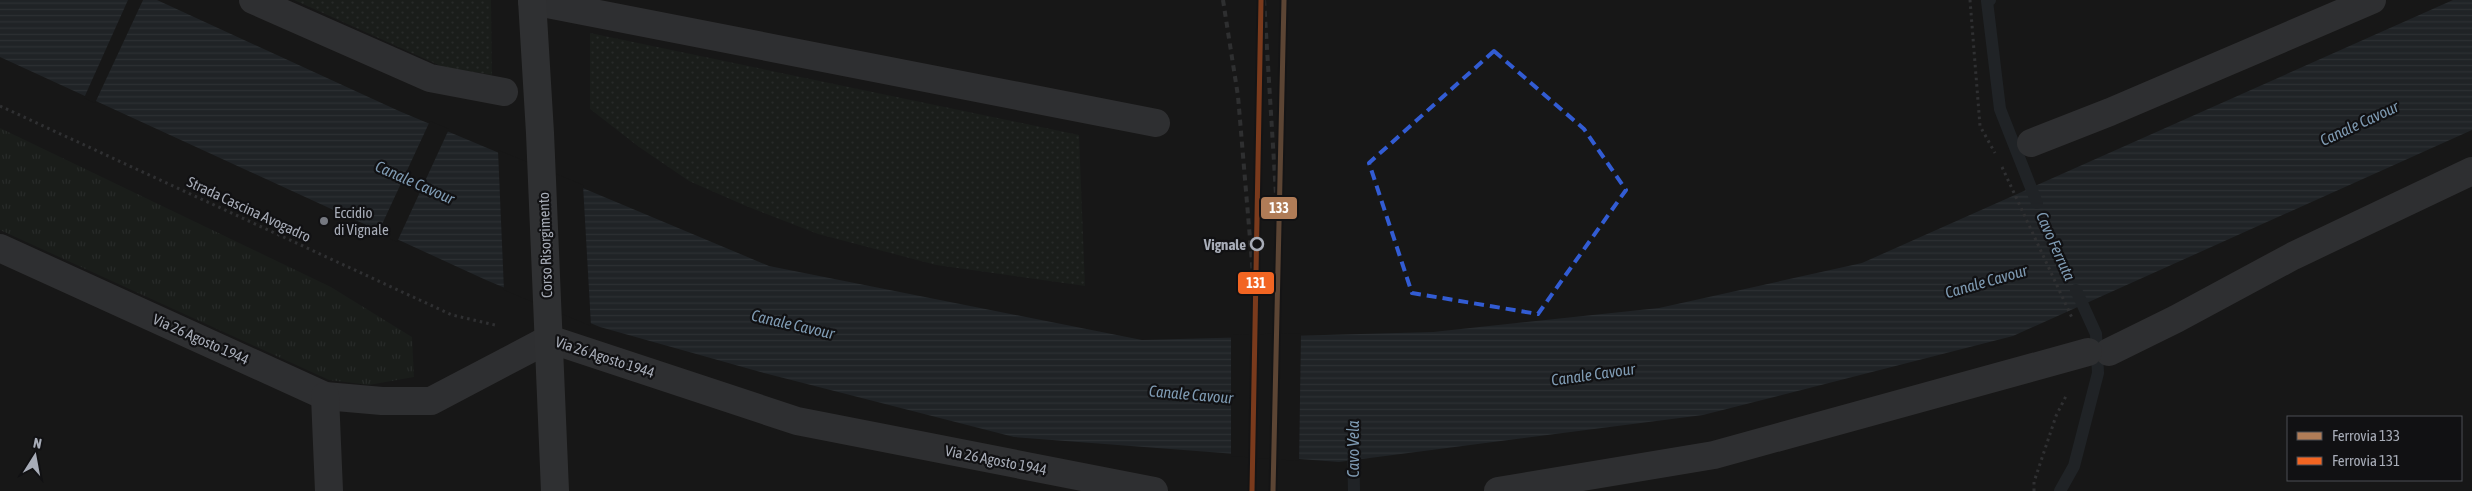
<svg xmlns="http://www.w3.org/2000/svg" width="2472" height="491" viewBox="0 0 2472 491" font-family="'Asap Condensed',sans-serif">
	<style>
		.grass { fill: url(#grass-tufts) }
		.garden { fill: url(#garden-dots) }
		.water { fill: url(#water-rules) }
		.pier { fill: #171717 }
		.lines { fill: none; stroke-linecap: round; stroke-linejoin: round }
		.stream { stroke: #2a3239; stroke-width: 12 }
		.path { stroke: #4d4e52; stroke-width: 3; stroke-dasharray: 2.5 4; stroke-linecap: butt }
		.minor { stroke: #4b4c50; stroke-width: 28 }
		.major { stroke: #4d4f52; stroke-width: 28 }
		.rail { stroke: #4b4c4f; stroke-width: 4; stroke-dasharray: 6 5; stroke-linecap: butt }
		.rail-1-casing { stroke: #111113; stroke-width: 9 }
		.rail-2-casing { stroke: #111113; stroke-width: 9 }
		.rail-1 { stroke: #b07c57; stroke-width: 5 }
		.rail-2 { stroke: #f26522; stroke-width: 5 }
		.marked { fill: none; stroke: #325cd3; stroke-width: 4; stroke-dasharray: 10 6; stroke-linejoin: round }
		.poi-dot { fill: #757880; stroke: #111113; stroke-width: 2 }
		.stop-dot { fill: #111113; stroke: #a8adb8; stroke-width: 2.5 }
		.labels { text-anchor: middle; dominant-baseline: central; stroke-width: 4.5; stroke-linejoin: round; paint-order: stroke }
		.street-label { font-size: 15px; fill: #a8adb8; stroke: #111113 }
		.poi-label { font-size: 15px; fill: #a8adb8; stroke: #111113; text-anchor: start }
		.stop-label { font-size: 15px; font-weight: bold; fill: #a8adb8; stroke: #111113; text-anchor: end }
		.water-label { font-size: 16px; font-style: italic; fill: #7f9bb3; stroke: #111113 }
		.line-badge { stroke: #111113; stroke-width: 2 }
		.badge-label { font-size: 14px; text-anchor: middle; font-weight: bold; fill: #fff }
	</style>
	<defs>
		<pattern id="grass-tufts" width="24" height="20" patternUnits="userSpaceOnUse" patternTransform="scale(1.25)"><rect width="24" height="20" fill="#1d241e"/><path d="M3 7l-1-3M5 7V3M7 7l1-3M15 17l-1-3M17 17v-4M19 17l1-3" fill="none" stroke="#3b413d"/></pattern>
		<pattern id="garden-dots" width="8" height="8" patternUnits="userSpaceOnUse" patternTransform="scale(1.25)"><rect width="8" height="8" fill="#1d241e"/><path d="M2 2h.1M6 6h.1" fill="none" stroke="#3b413d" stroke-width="1.8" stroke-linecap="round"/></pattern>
		<pattern id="water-rules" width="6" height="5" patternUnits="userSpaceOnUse" patternTransform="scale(1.25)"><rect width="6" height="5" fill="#2a3239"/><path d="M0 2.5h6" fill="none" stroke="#464d54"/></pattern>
	</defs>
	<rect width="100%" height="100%" fill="#171717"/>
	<!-- grass -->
	<polygon class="grass" points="0,128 331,287 412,337 414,377 369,385 329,380 0,230"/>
	<!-- garden -->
	<g class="garden">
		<polygon points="294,0 491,0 492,75 443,67"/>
		<polygon points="590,33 1079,135 1085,286 936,265 818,234 746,206 689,181 639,147 590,109"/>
	</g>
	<!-- water -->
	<polygon class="water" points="0,0 157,0 399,111 769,266 1142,340 1433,332 1659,308 1862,263 2453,0 2472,0 2472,130 2013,336 1703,415 1339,462 1014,437 764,373 600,327 486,280 0,57"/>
	<!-- pier -->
	<g class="pier">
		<polygon points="128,0 143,0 95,103 84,98"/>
		<polygon points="430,121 449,129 397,242 378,233"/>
		<polygon points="498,150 583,185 591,326 504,290"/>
		<polygon points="1301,333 1299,461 1231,456 1231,335"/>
	</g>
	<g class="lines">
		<!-- stream -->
		<g class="stream">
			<polyline points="1990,0 1987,1 2000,109 2037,203"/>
			<polyline points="1353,443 1354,491"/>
			<polyline points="2060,491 2074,466 2098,373 2096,334 2076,290"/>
		</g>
		<!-- path -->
		<g class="path">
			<polyline points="1970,0 1980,126 1995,153"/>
			<polyline points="0,106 452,315 495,325"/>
			<polyline points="2002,167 2073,320"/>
			<polyline points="2034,491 2034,482 2056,416 2066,396"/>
		</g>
		<!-- minor -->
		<g class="minor">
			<polyline points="253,0 430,78 504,92"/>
			<polyline points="532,1 1156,123"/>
			<polyline points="2031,143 2110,112 2372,0"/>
			<polyline points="0,248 325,396 382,401 431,401 549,339 797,421 1154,491"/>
			<polyline points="2109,352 2176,319 2293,256 2472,171"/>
			<polyline points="325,396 329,491"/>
			<polyline points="1498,491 1714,455 2088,352"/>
		</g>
		<!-- major -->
		<polyline class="major" points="532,0 540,133 555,491"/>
		<!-- rail -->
		<g class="rail">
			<polyline points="1223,0 1238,96 1256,310"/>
			<polyline points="1264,0 1278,227"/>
		</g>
		<defs>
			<polyline id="rail-1" points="1273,491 1284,0"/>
			<polyline id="rail-2" points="1252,491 1261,0"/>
		</defs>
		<!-- rail-1 casing -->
		<use href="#rail-1" class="rail-1-casing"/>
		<!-- rail-2 casing -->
		<use href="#rail-2" class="rail-2-casing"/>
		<!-- rail-1 -->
		<use href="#rail-1" class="rail-1"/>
		<!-- rail-2 -->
		<use href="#rail-2" class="rail-2"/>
	</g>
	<!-- marked area -->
	<path d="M0 0H2472V491H0ZM1494,51L1584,129L1626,190L1538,314L1412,293L1369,163Z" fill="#171717" fill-opacity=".55" fill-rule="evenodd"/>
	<path class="marked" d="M1494,51L1584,129L1626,190L1538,314L1412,293L1369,163Z"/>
	<!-- markers -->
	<circle class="poi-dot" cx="324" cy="221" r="5"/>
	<circle class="stop-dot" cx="1257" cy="244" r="6"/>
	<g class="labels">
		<!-- street labels -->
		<g class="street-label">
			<text transform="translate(249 209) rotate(25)">Strada Cascina Avogadro</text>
			<text transform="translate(545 245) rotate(-92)">Corso Risorgimento</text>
			<text transform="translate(201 339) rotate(24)">Via 26 Agosto 1944</text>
			<text transform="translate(605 357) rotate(18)">Via 26 Agosto 1944</text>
			<text transform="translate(996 460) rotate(11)">Via 26 Agosto 1944</text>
		</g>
		<!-- poi labels -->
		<g class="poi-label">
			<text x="334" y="212">Eccidio<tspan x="334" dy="17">di Vignale</tspan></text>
		</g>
		<!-- stop labels -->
		<g class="stop-label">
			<text x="1246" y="244">Vignale</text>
		</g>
		<!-- water labels -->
		<g class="water-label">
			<text transform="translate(2359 123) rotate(-25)">Canale Cavour</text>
			<text transform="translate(415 182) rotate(24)">Canale Cavour</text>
			<text transform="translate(2056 246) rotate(66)">Cavo Ferruta</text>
			<text transform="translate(1986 281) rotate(-16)">Canale Cavour</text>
			<text transform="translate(793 324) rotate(13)">Canale Cavour</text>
			<text transform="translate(1593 374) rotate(-8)">Canale Cavour</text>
			<text transform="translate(1191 394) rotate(5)">Canale Cavour</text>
			<text transform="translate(1353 449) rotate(-90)">Cavo Vela</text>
		</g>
	</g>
	<g class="line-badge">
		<rect x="1260" y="196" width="38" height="24" rx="5" fill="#b07c57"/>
		<rect x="1237" y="271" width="38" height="24" rx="5" fill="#f26522"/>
	</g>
	<g class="badge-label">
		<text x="1279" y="213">133</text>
		<text x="1256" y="288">131</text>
	</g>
	<!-- legend -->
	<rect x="2287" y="416" width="175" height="65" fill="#111113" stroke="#4d4f55"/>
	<rect x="2297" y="432" width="25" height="8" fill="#b07c57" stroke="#4d4f55"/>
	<text x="2332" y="441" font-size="15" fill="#a8adb8">Ferrovia 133</text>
	<rect x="2297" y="457" width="25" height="8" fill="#f26522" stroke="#4d4f55"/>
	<text x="2332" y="466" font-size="15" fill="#a8adb8">Ferrovia 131</text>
	<!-- north arrow -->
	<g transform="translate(35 456) rotate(11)" stroke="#111113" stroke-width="4" paint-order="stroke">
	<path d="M0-4L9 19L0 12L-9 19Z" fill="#a8adb8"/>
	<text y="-8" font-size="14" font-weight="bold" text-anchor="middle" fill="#a8adb8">N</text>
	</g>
</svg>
